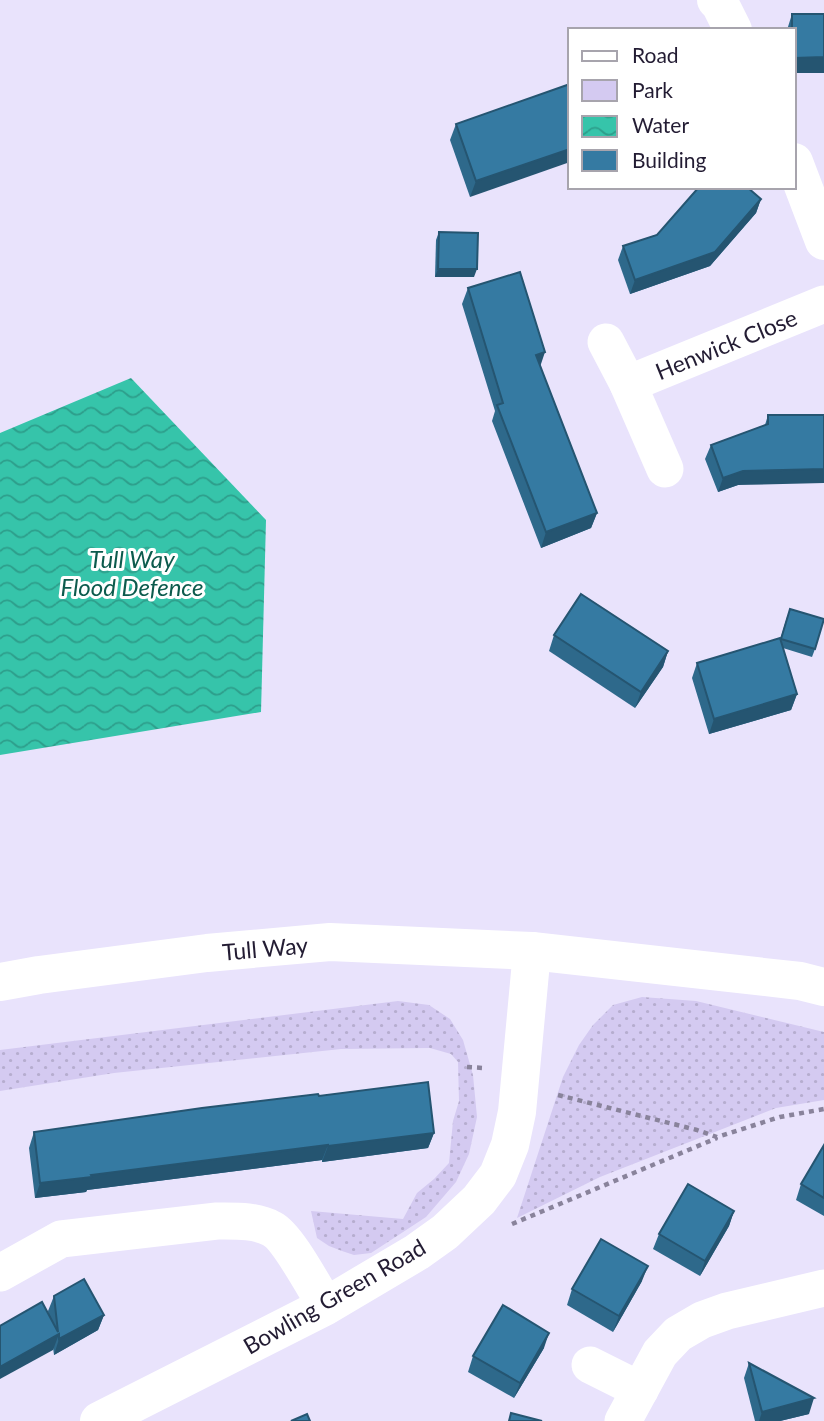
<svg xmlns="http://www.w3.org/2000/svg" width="824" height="1421" viewBox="0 0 824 1421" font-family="Lato,sans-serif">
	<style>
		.green { fill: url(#green-dots) }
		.water { fill: url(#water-waves) }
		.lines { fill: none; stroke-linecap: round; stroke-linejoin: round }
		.path { stroke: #89839b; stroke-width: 4.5; stroke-dasharray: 5 5; stroke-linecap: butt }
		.minor { stroke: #fff; stroke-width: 37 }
		.tertiary { stroke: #fff; stroke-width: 38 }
		.wall { fill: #2e698b }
		.shaded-wall { fill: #255571 }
		.building { fill: #357aa2; stroke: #255571; stroke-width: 2 }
		.labels { text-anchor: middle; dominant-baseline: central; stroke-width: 6; stroke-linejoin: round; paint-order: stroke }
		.street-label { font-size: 23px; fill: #231c33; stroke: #fff }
		.water-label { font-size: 24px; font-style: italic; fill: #0c5b4d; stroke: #fff }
	</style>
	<defs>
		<pattern id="green-dots" width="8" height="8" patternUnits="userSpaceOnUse" patternTransform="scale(1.75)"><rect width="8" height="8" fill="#d4caf1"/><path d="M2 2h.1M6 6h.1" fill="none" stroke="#b6adcf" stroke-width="1.8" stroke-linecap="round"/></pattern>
		<pattern id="water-waves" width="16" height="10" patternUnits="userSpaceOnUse" patternTransform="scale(1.75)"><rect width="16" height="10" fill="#36c4aa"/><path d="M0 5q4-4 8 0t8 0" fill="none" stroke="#2d9e8b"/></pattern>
	</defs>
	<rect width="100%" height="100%" fill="#e9e3fc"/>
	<!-- green -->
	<g class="green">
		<polygon points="642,997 696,1001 824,1032 824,1100 776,1108 600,1177 517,1218 563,1077 579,1045 593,1025 613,1005"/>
		<polygon points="398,1001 429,1005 450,1019 463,1040 473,1075 477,1117 469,1154 456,1182 426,1217 371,1253 354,1255 342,1251 329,1246 317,1238 311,1211 403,1219 417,1193 434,1179 449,1163 453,1121 459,1101 458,1062 451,1054 430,1048 341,1049 114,1073 0,1091 0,1050"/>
	</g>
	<!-- water -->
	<polygon class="water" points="131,378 266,520 261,712 0,755 0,433"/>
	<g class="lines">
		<!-- path -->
		<g class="path">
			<polyline points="467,1067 484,1068"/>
			<polyline points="558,1095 697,1130 717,1137 780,1117 824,1109"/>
			<polyline points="512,1224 717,1138"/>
		</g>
		<!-- minor -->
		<g class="minor">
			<polyline points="606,342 628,384 665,469"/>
			<polyline points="628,384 824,304"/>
			<path d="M0,1273L61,1239L217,1221C235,1221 256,1220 272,1229C288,1237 315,1289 326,1306"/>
			<polyline points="590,1365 640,1390"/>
			<polyline points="623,1421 660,1353 678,1334 702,1320 727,1311 824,1288"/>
		</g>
		<!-- tertiary -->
		<g class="tertiary">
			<polyline points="716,0 720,4 733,30"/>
			<polyline points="794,162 824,241"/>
			<polyline points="0,982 39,975 207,953 330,942 532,951 800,981 824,987"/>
			<polyline points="99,1421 326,1306 417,1252 445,1232 479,1200 498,1175 510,1145 517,1112 532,951"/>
		</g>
	</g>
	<!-- wall -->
	<g class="wall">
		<polygon points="792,14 824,73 794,73 794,30 787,30"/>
		<polygon points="570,84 470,197 450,140 456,124"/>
		<polygon points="761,199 756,213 710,266 630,294 618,260 623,246"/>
		<polygon points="439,232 474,277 435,277 436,240"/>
		<polygon points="468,288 540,366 597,513 591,528 541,548 492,421 495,411 462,304"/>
		<polygon points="768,415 824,415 738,485 718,492 705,459 711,445 765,425"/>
		<polygon points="787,617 815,649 812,657 783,648 797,694 791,710 709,734 692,678 697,663 780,640"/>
		<polygon points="554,635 668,651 663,667 635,708 549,651"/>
		<polygon points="319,1096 434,1133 428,1148 322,1162 322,1160 87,1190 86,1192 35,1198 29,1148 34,1132"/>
		<polygon points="824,1145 824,1216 796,1200 801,1184"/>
		<polygon points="734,1211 729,1226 700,1276 653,1249 659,1234"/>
		<polygon points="642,1281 613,1332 567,1305 572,1289"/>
		<polygon points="54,1296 104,1315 98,1330 54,1355 48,1311"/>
		<polygon points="544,1348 514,1398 468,1372 473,1356"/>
		<polygon points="749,1363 809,1414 780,1421 755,1421 744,1378"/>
	</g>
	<!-- shaded-wall -->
	<g class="shaded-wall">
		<polygon points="824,57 824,73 794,73 794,58"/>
		<polygon points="570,149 570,162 470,197 476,181"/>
		<polygon points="761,199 756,213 710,266 630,294 635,280"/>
		<polygon points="438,269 477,269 474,277 435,277"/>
		<polygon points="545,352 540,367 536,355"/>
		<polygon points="824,469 824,483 738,485 718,492 723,478 743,471"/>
		<polygon points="597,513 591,528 541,548 546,532"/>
		<polygon points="668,651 663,667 635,708 641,692"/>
		<polygon points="797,694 791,710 709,734 714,719"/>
		<polygon points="434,1133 428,1148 322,1162 328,1146"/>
		<polygon points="328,1145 322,1160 87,1190 86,1192 35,1198 40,1183 91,1175"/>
		<polygon points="734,1211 729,1226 700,1276 705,1261"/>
		<polygon points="648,1266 642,1281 613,1332 619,1316"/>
		<polygon points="104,1315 98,1330 54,1355 59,1339"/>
		<polygon points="549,1333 544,1348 514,1398 520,1383"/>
		<polygon points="59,1334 53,1350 0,1379 0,1367"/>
		<polygon points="814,1398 809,1414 780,1421 759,1421 762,1412"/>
	</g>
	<!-- building -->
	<g class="building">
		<polygon points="792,14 824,14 824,57 794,58 794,30 792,30"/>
		<polygon points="570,84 570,149 476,181 456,124"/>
		<polygon points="699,187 747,187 761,199 715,252 635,280 623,246 657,235"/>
		<polygon points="439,232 478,233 477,269 438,269"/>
		<polygon points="520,272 545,352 536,355 597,513 546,532 497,405 503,403 468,288"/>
		<polygon points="768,415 824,415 824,469 743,471 723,478 711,445 768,424"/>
		<polygon points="581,594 668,651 641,692 554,635"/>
		<polygon points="790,609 824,619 815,649 781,639"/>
		<polygon points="780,638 797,694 714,719 697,663"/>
		<polygon points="428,1082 434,1133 328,1146 328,1145 91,1175 92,1177 40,1183 34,1132 202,1108 318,1094 319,1096"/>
		<polygon points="824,1145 824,1198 801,1184"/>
		<polygon points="688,1184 734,1211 705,1261 659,1234"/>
		<polygon points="601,1239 648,1266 619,1316 572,1289"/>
		<polygon points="84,1279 104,1315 59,1339 59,1334 0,1367 0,1326 42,1302 58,1332 54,1296"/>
		<polygon points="503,1305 549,1333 520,1383 473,1356"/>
		<polygon points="749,1363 814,1398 762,1412"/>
		<polygon points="511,1413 542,1421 509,1421"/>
		<polygon points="307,1414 310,1421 291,1421"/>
	</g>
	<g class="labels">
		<!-- street labels -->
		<g class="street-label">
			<text transform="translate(726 344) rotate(-22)">Henwick Close</text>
			<text transform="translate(265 948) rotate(-5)">Tull Way</text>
			<text transform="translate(334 1296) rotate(-30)">Bowling Green Road</text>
		</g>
		<!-- water labels -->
		<g class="water-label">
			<text x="132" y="558">Tull Way<tspan x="132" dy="28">Flood Defence</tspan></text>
		</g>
	</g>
	<!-- legend -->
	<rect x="568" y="28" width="228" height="161" fill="#ffffff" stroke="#a7a4ad" stroke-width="2"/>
	<rect x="582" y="51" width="35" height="10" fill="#ffffff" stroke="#a7a4ad" stroke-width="2"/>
	<text x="632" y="63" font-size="21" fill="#231c33">Road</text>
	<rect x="582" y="80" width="35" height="21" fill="#d4caf1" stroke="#a7a4ad" stroke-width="2"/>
	<text x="632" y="98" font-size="21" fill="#231c33">Park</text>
	<rect x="582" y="116" width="35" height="21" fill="url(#water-waves)" stroke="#a7a4ad" stroke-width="2"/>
	<text x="632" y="133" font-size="21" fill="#231c33">Water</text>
	<rect x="582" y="150" width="35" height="21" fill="#357aa2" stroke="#a7a4ad" stroke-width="2"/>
	<text x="632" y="168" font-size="21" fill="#231c33">Building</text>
</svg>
